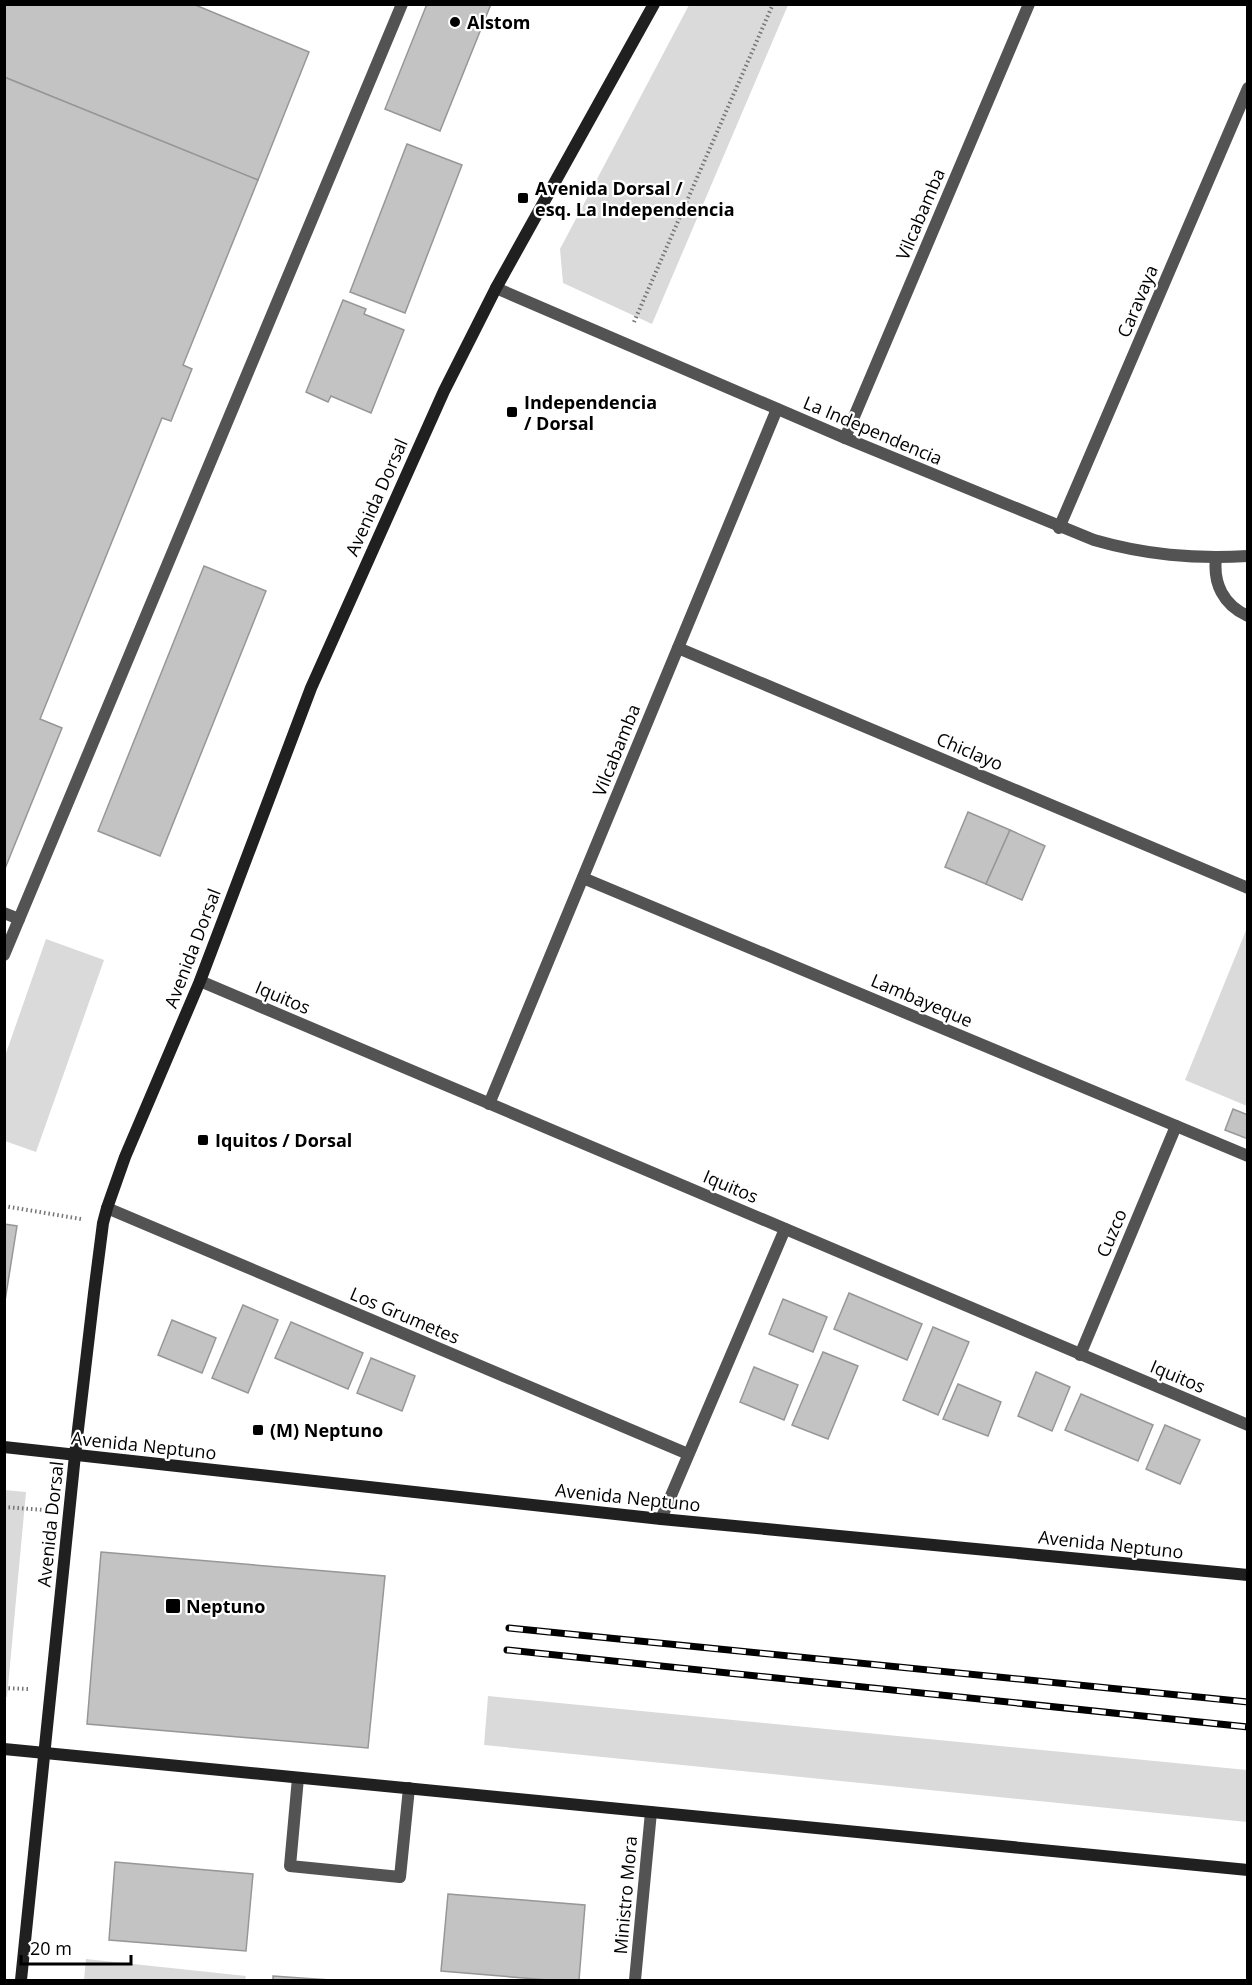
<svg xmlns="http://www.w3.org/2000/svg" width="1252" height="1985" viewBox="0 0 1252 1985" font-family="'Open Sans',sans-serif">
	<style>
		.green { fill: #dadada }
		.building { fill: #c3c3c3; stroke: #979797; stroke-width: 1.5 }
		.lines { fill: none; stroke-linecap: round; stroke-linejoin: round }
		.path { stroke: #757575; stroke-width: 4; stroke-dasharray: 1.5 3; stroke-linecap: butt }
		.lane { stroke: #535353; stroke-width: 12 }
		.street { stroke: #535353; stroke-width: 12 }
		.secondary { stroke: #202020; stroke-width: 12 }
		.rail-casing { stroke: #000; stroke-width: 7 }
		.rail { stroke: #fff; stroke-width: 4.5; stroke-dasharray: 14; stroke-linecap: butt }
		.poi-dot { fill: #000; stroke: #fff; stroke-width: 2 }
		.labels { text-anchor: middle; dominant-baseline: central; stroke-width: 4.5; stroke-linejoin: round; paint-order: stroke }
		.poi-label { font-size: 18px; font-weight: bold; fill: #000; stroke: #fff; text-anchor: start }
		.street-label { font-size: 18px; fill: #000; stroke: #fff }
	</style>
	<rect width="100%" height="100%" fill="#fff"/>
	<!-- green -->
	<g class="green">
		<polygon points="689,5 788,5 652,324 563,283 560,249"/>
		<polygon points="1247,928 1247,1106 1185,1080"/>
		<polygon points="46,939 104,960 36,1152 5,1141 5,1056"/>
		<polygon points="4,1490 26,1492 7,1697 4,1697"/>
		<polygon points="488,1696 1247,1770 1247,1822 484,1745"/>
		<polygon points="86,1959 246,1976 245,1980 84,1980"/>
	</g>
	<!-- building -->
	<g class="building">
		<polygon points="4,4 193,4 309,52 258,180 4,77"/>
		<polygon points="427,4 491,4 440,131 385,109"/>
		<polygon points="4,77 258,180 183,365 192,369 171,421 162,418 40,719 62,728 4,871"/>
		<polygon points="407,144 462,165 405,313 350,292"/>
		<polygon points="343,300 366,309 364,314 404,330 371,413 331,396 328,402 306,392"/>
		<polygon points="204,566 266,591 160,856 98,831"/>
		<polygon points="968,812 1010,830 986,884 945,867"/>
		<polygon points="1010,830 1045,846 1022,900 986,884"/>
		<polygon points="1233,1109 1248,1115 1248,1139 1225,1130"/>
		<polygon points="4,1224 17,1226 5,1301 4,1301"/>
		<polygon points="849,1293 922,1324 907,1360 834,1329"/>
		<polygon points="783,1299 827,1317 813,1352 769,1334"/>
		<polygon points="243,1305 278,1320 248,1393 212,1378"/>
		<polygon points="172,1320 216,1338 202,1373 158,1355"/>
		<polygon points="291,1322 363,1353 348,1389 275,1358"/>
		<polygon points="933,1327 969,1342 938,1415 903,1400"/>
		<polygon points="823,1352 858,1366 828,1439 792,1425"/>
		<polygon points="371,1358 415,1376 402,1411 357,1393"/>
		<polygon points="754,1367 798,1385 784,1420 740,1402"/>
		<polygon points="1036,1372 1070,1387 1052,1431 1018,1416"/>
		<polygon points="958,1384 1001,1402 988,1436 943,1419"/>
		<polygon points="1081,1394 1153,1425 1138,1461 1065,1430"/>
		<polygon points="1165,1425 1200,1440 1180,1484 1146,1469"/>
		<polygon points="101,1552 385,1576 368,1748 87,1724"/>
		<polygon points="115,1862 253,1874 246,1951 109,1940"/>
		<polygon points="448,1894 585,1905 579,1980 548,1980 441,1971"/>
		<polygon points="273,1976 330,1980 273,1980"/>
	</g>
	<g class="lines">
		<!-- path -->
		<g class="path">
			<polyline points="634,322 773,4"/>
			<polyline points="4,1206 81,1219"/>
			<polyline points="4,1507 45,1510"/>
			<polyline points="4,1688 28,1689"/>
		</g>
		<!-- lane -->
		<g class="lane">
			<polyline points="4,913 19,919"/>
			<polyline points="4,955 402,4"/>
			<polyline points="298,1778 290,1866 400,1877 409,1788"/>
		</g>
		<!-- street -->
		<g class="street">
			<path d="M496,288L845,438L1094,540C1146,555 1193,559 1248,556"/>
			<polyline points="845,438 1029,4"/>
			<polyline points="1059,528 1248,88"/>
			<path d="M1216,558C1213,583 1223,605 1248,616"/>
			<polyline points="678,648 1248,888"/>
			<polyline points="583,878 1248,1156"/>
			<polyline points="200,981 1248,1425"/>
			<polyline points="489,1104 777,409"/>
			<polyline points="107,1208 688,1454"/>
			<polyline points="1080,1355 1176,1126"/>
			<polyline points="661,1519 785,1229"/>
			<polyline points="635,1980 651,1812"/>
		</g>
		<!-- secondary -->
		<g class="secondary">
			<polyline points="4,1447 661,1519 1248,1575"/>
			<polyline points="4,1749 1248,1870"/>
			<polyline points="21,1980 75,1455 94,1293 103,1223 107,1208 125,1157 200,981 311,688 444,391 496,288 654,4"/>
		</g>
		<defs>
			<g id="rail">
				<polyline points="509,1628 1248,1702"/>
				<polyline points="507,1650 1248,1727"/>
			</g>
		</defs>
		<!-- rail casing -->
		<use href="#rail" class="rail-casing"/>
		<!-- rail -->
		<use href="#rail" class="rail"/>
	</g>
	<!-- markers -->
	<g class="poi-dot">
		<circle cx="455" cy="22" r="6"/>
		<rect x="517" y="192" width="12" height="12" rx="3"/>
		<rect x="506" y="406" width="12" height="12" rx="3"/>
		<rect x="197" y="1134" width="12" height="12" rx="3"/>
		<rect x="252" y="1424" width="12" height="12" rx="3"/>
		<rect x="165" y="1598" width="16" height="16" rx="3"/>
	</g>
	<g class="labels">
		<!-- poi labels -->
		<g class="poi-label">
			<text x="467" y="22">Alstom</text>
			<text x="535" y="188">Avenida Dorsal /<tspan x="535" dy="21">esq. La Independencia</tspan></text>
			<text x="524" y="402">Independencia<tspan x="524" dy="21">/ Dorsal</tspan></text>
			<text x="215" y="1140">Iquitos / Dorsal</text>
			<text x="270" y="1430">(M) Neptuno</text>
			<text x="186" y="1606">Neptuno</text>
		</g>
		<!-- street labels -->
		<g class="street-label">
			<text transform="translate(920 214) rotate(-67)">Vilcabamba</text>
			<text transform="translate(1137 301) rotate(-67)">Caravaya</text>
			<text transform="translate(873 430) rotate(23)">La Independencia</text>
			<text transform="translate(376 497) rotate(-66)">Avenida Dorsal</text>
			<text transform="translate(616 750) rotate(-68)">Vilcabamba</text>
			<text transform="translate(970 751) rotate(23)">Chiclayo</text>
			<text transform="translate(192 948) rotate(-69)">Avenida Dorsal</text>
			<text transform="translate(283 997) rotate(23)">Iquitos</text>
			<text transform="translate(922 1000) rotate(23)">Lambayeque</text>
			<text transform="translate(731 1186) rotate(23)">Iquitos</text>
			<text transform="translate(1111 1233) rotate(-67)">Cuzco</text>
			<text transform="translate(405 1315) rotate(23)">Los Grumetes</text>
			<text transform="translate(1178 1376) rotate(23)">Iquitos</text>
			<text transform="translate(144 1445) rotate(6)">Avenida Neptuno</text>
			<text transform="translate(628 1497) rotate(6)">Avenida Neptuno</text>
			<text transform="translate(50 1524) rotate(-84)">Avenida Dorsal</text>
			<text transform="translate(1111 1544) rotate(6)">Avenida Neptuno</text>
			<text transform="translate(625 1895) rotate(-85)">Ministro Mora</text>
		</g>
	</g>
	<!-- border -->
	<rect width="1252" height="1985" fill="none" stroke="#000000" stroke-width="12"/>
	<!-- scale -->
	<path d="M21 1955v9h110v-9" fill="none" stroke="#000000" stroke-width="3"/>
	<text x="30" y="1955" font-size="18" fill="#000000" stroke="#ffffff" stroke-width="4.5" paint-order="stroke">20 m</text>
</svg>
